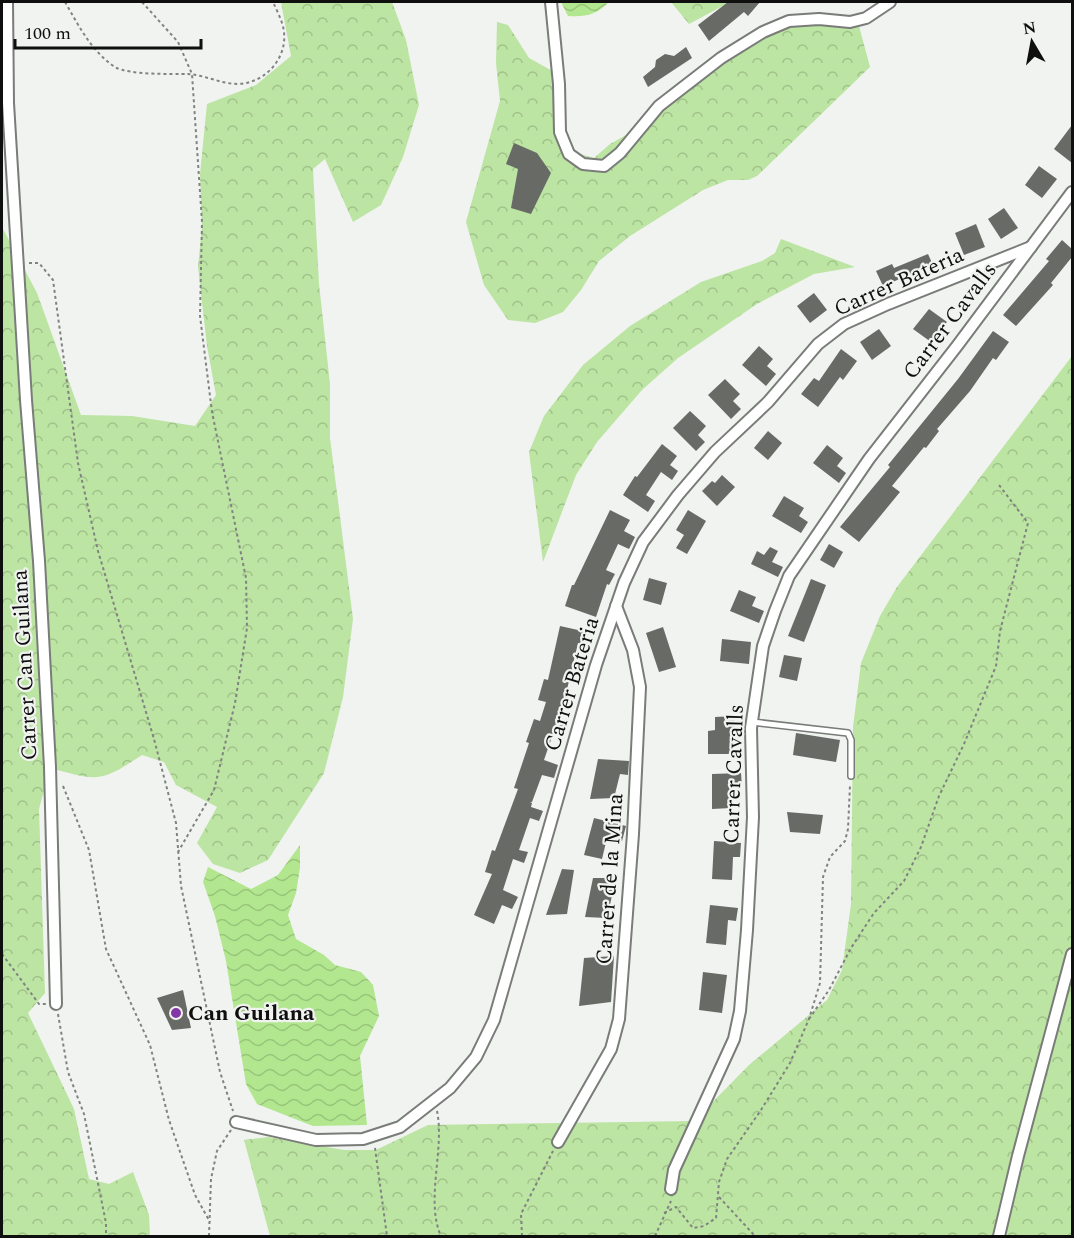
<svg xmlns="http://www.w3.org/2000/svg" width="1074" height="1238" viewBox="0 0 1074 1238" font-family="Spectral,serif">
	<style>
		.forest { fill: url(#forest-crowns) }
		.water { fill: url(#water-waves) }
		.building { fill: #686a66 }
		.lines { fill: none; stroke-linecap: round; stroke-linejoin: round }
		.service-casing { stroke: #797c78; stroke-width: 8 }
		.minor-casing { stroke: #797c78; stroke-width: 14 }
		.path { stroke: #818381; stroke-width: 2; stroke-dasharray: 3 3; stroke-linecap: butt }
		.service { stroke: #fff; stroke-width: 5 }
		.minor { stroke: #fff; stroke-width: 10 }
		.poi-dot { fill: #8336a6; stroke: #f0f3ef; stroke-width: 2 }
		.labels { text-anchor: middle; dominant-baseline: central; stroke-width: 4.5; stroke-linejoin: round; paint-order: stroke }
		.street-label { font-size: 22px; fill: #0e0f0e; stroke: #f0f3ef }
		.poi-label { font-size: 22px; font-weight: bold; fill: #0e0f0e; stroke: #f0f3ef; text-anchor: start }
	</style>
	<defs>
		<pattern id="forest-crowns" width="20" height="18" patternUnits="userSpaceOnUse" patternTransform="scale(1.5)"><rect width="20" height="18" fill="#bce4a2"/><path d="M2 6a3 3 0 1 1 6 0M12 15a3 3 0 1 1 6 0" fill="none" stroke="#a0c28a"/></pattern>
		<pattern id="water-waves" width="16" height="10" patternUnits="userSpaceOnUse" patternTransform="scale(1.5)"><rect width="16" height="10" fill="#b2e78f"/><path d="M0 5q4-4 8 0t8 0" fill="none" stroke="#98c57a"/></pattern>
	</defs>
	<rect width="100%" height="100%" fill="#f0f3ef"/>
	<!-- forest -->
	<g class="forest">
		<path d="M281,2H392L406,40L419,105L403,157L381,205L353,222L325,159L313,169L319,284L330,384V438L353,619L343,697L324,773L268,860L240,873L213,864L197,843L217,807L176,785L164,762L142,755C100,783 98,781 50,768L39,809L45,993L28,1013L74,1109L89,1179L109,1184L133,1172L149,1215L150,1236H2V227L37,293L81,415L132,416L195,426L216,395L207,346L198,267L202,226L200,174L207,104L256,85L291,56Z"/>
		<polygon points="671,2 730,2 689,24"/>
		<polygon points="497,22 508,25 529,58 556,73 561,131 573,152 594,158 610,144 644,125 719,64 787,24 859,26 870,67 757,176 748,180 728,180 703,190 630,236 599,261 581,290 563,312 535,323 508,320 484,285 466,222 500,101 496,63"/>
		<polygon points="781,239 855,267 814,274 757,304 678,358 642,390 597,442 576,475 543,562 529,452 544,416 583,365 630,326 701,282 762,261 775,253"/>
		<polygon points="1072,356 1072,1236 270,1236 244,1140 268,1137 344,1150 376,1150 428,1125 694,1121 749,1065 827,1000 842,970 851,904 853,727 861,663 880,616 897,587"/>
	</g>
	<!-- water -->
	<g class="water">
		<path d="M561,2H609C596,15 586,17 568,16Z"/>
		<polygon points="300,845 300,868 296,893 288,915 296,939 324,955 335,965 361,972 373,985 379,1016 360,1056 367,1125 313,1126 257,1104 246,1084 226,961 215,916 203,882 208,867 251,889 278,875"/>
	</g>
	<!-- building -->
	<g class="building">
		<polygon points="728,2 760,2 748,16 744,12 709,41 698,25"/>
		<polygon points="686,47 692,58 648,87 643,77 655,67 656,60 665,54 674,56"/>
		<polygon points="1072,125 1072,163 1054,149"/>
		<polygon points="514,143 537,153 551,173 531,214 511,208 518,169 506,164"/>
		<polygon points="1039,166 1057,179 1042,198 1025,185"/>
		<polygon points="1004,208 1018,228 1001,239 988,219"/>
		<polygon points="976,224 985,247 964,255 955,233"/>
		<polygon points="1062,240 1072,249 1072,257 1051,283 1053,285 1016,326 1003,315 1049,261 1046,259"/>
		<polygon points="928,254 933,265 883,286 876,271 892,264 894,268"/>
		<polygon points="814,293 827,310 810,323 797,306"/>
		<polygon points="929,309 947,322 931,342 913,329"/>
		<polygon points="879,329 891,346 872,360 860,342"/>
		<polygon points="993,331 1009,342 996,360 993,358 970,391 937,429 939,431 926,448 924,447 892,486 900,492 859,542 840,527 890,467 888,465 958,379"/>
		<polygon points="759,346 773,359 767,366 776,374 766,386 742,365"/>
		<polygon points="841,349 857,361 843,380 840,377 818,407 801,394 814,378 819,381"/>
		<polygon points="725,379 740,394 733,401 741,409 731,419 708,395"/>
		<polygon points="690,411 706,426 698,435 705,442 696,451 673,428"/>
		<polygon points="768,431 782,443 768,460 754,448"/>
		<polygon points="662,444 677,456 670,465 678,471 672,480 661,472 646,495 655,501 648,512 623,495 635,476 637,477"/>
		<polygon points="827,445 843,458 837,466 846,473 839,483 813,463"/>
		<polygon points="722,475 735,487 717,506 702,491 712,481 715,483"/>
		<polygon points="784,496 804,508 799,516 808,522 801,533 772,516"/>
		<polygon points="610,510 630,520 624,531 635,537 629,549 618,544 606,570 615,574 609,585 607,584 596,617 565,606 572,585 574,585"/>
		<polygon points="688,510 706,521 687,554 676,548 684,535 676,530"/>
		<polygon points="829,544 843,552 834,568 820,560"/>
		<polygon points="770,547 778,551 772,562 783,567 778,577 751,564 757,551 764,555"/>
		<polygon points="649,578 667,583 661,605 643,600"/>
		<polygon points="811,579 826,585 804,642 788,636"/>
		<polygon points="739,590 756,597 752,606 764,611 759,623 730,611"/>
		<polygon points="560,626 587,632 584,644 578,643 560,719 568,722 564,731 555,728 544,760 558,765 554,778 542,775 532,802 530,802 532,803 531,807 543,811 539,821 530,818 519,850 528,852 524,863 513,859 503,890 518,897 512,909 502,905 494,924 474,915 492,874 485,872 492,850 495,851 518,789 514,788 529,743 526,742 534,719 540,721 546,702 538,700 544,679 548,680"/>
		<polygon points="663,627 676,667 659,672 646,633"/>
		<polygon points="722,639 751,642 749,664 720,661"/>
		<polygon points="784,655 802,658 797,681 779,677"/>
		<polygon points="734,716 735,754 708,754 708,731 715,730 715,717"/>
		<polygon points="796,733 840,740 836,762 793,755"/>
		<polygon points="598,759 629,761 628,775 620,774 614,798 590,799"/>
		<polygon points="741,773 742,787 731,787 731,808 712,809 712,774"/>
		<polygon points="787,812 823,815 820,834 790,832"/>
		<polygon points="594,818 626,826 622,841 607,838 602,859 584,855"/>
		<polygon points="714,841 741,843 740,857 733,857 732,880 712,879"/>
		<polygon points="562,869 574,870 567,914 546,915"/>
		<polygon points="593,878 616,878 607,918 585,917"/>
		<polygon points="710,905 738,908 736,921 728,920 726,945 706,943"/>
		<polygon points="614,956 611,1002 579,1006 584,958"/>
		<polygon points="703,972 727,975 722,1013 699,1010"/>
		<polygon points="183,990 191,1028 172,1030 157,998"/>
	</g>
	<g class="lines">
		<defs>
			<polyline id="service" points="752,722 848,733 851,740 851,776"/>
			<g id="minor">
				<polyline points="7,2 8,103 26,400 39,561 50,767 56,1004"/>
				<polyline points="551,2 559,84 560,132 569,154 583,164 604,166 620,153 659,106 721,58 763,32 789,21 819,19 850,22 866,18 890,2"/>
				<polyline points="236,1122 316,1140 363,1139 400,1127 450,1088 476,1057 494,1020 596,665 624,583 643,542 678,495 715,452 768,402 818,344 844,324 888,304 1031,247"/>
				<polyline points="558,1142 611,1049 619,1019 633,834 640,687 633,650 616,606"/>
				<polyline points="671,1189 674,1170 734,1039 740,1011 747,930 753,817 751,728 763,646 775,611 789,576 869,459 957,346 1072,192"/>
				<polyline points="999,1236 1018,1156 1072,954"/>
			</g>
		</defs>
		<!-- service casing -->
		<use href="#service" class="service-casing"/>
		<!-- minor casing -->
		<use href="#minor" class="minor-casing"/>
		<!-- path -->
		<g class="path">
			<path d="M65,2C79,26 91,51 115,67C128,75 172,74 188,74C205,75 221,84 238,84C265,83 287,59 284,32C283,22 277,11 273,2"/>
			<polyline points="142,2 178,42 192,74 202,222 200,316 212,412 246,578 247,628 235,703 214,790 178,852"/>
			<polyline points="29,263 39,263 53,280 78,463 98,551 154,739 176,823 181,886 220,1072 233,1111"/>
			<polyline points="63,786 89,850 106,949 150,1045 169,1120 195,1195 210,1222"/>
			<polyline points="2,954 39,1004 46,1004"/>
			<polyline points="58,1014 68,1072 84,1114 106,1223 106,1236"/>
			<polyline points="809,1019 829,990 851,948 874,913 904,881 921,847 939,796 964,744 996,666 1000,631 1028,523 999,485"/>
			<path d="M437,1111C445,1149 425,1201 441,1236"/>
			<polyline points="375,1148 387,1236"/>
			<polyline points="719,1197 755,1236"/>
			<polyline points="664,1213 676,1207 693,1228 704,1226 716,1218 719,1182 727,1159 761,1110 790,1063 809,1019 820,983 823,877 830,857 845,841 848,829 850,785"/>
			<polyline points="209,1236 211,1179 217,1151 231,1130"/>
			<polyline points="522,1236 521,1214 553,1151"/>
			<polyline points="655,1236 671,1201"/>
		</g>
		<!-- service -->
		<use href="#service" class="service"/>
		<!-- minor -->
		<use href="#minor" class="minor"/>
	</g>
	<!-- markers -->
	<circle class="poi-dot" cx="176" cy="1013" r="6"/>
	<g class="labels">
		<!-- street labels -->
		<g class="street-label">
			<text transform="translate(899 282) rotate(-24)">Carrer Bateria</text>
			<text transform="translate(950 321) rotate(-53)">Carrer Cavalls</text>
			<text transform="translate(25 665) rotate(-93)">Carrer Can Guilana</text>
			<text transform="translate(572 684) rotate(-73)">Carrer Bateria</text>
			<text transform="translate(734 774) rotate(-88)">Carrer Cavalls</text>
			<text transform="translate(610 879) rotate(-86)">Carrer de la Mina</text>
		</g>
		<!-- poi labels -->
		<g class="poi-label">
			<text x="188" y="1013">Can Guilana</text>
		</g>
	</g>
	<!-- border -->
	<rect width="1074" height="1238" fill="none" stroke="#0e0f0e" stroke-width="6"/>
	<!-- north arrow -->
	<g transform="translate(1032 42) rotate(350)" stroke="#f0f3ef" stroke-width="4.5" paint-order="stroke">
	<path d="M0-4.5L10 22L0 15L-10 22Z" fill="#0e0f0e"/>
	<text y="-9" font-size="16" font-weight="bold" text-anchor="middle" fill="#0e0f0e">N</text>
	</g>
	<!-- scale -->
	<path d="M15 39v9h186v-9" fill="none" stroke="#0e0f0e" stroke-width="3"/>
	<text x="24" y="39" font-size="18" fill="#0e0f0e" stroke="#f0f3ef" stroke-width="4.5" paint-order="stroke">100 m</text>
</svg>
